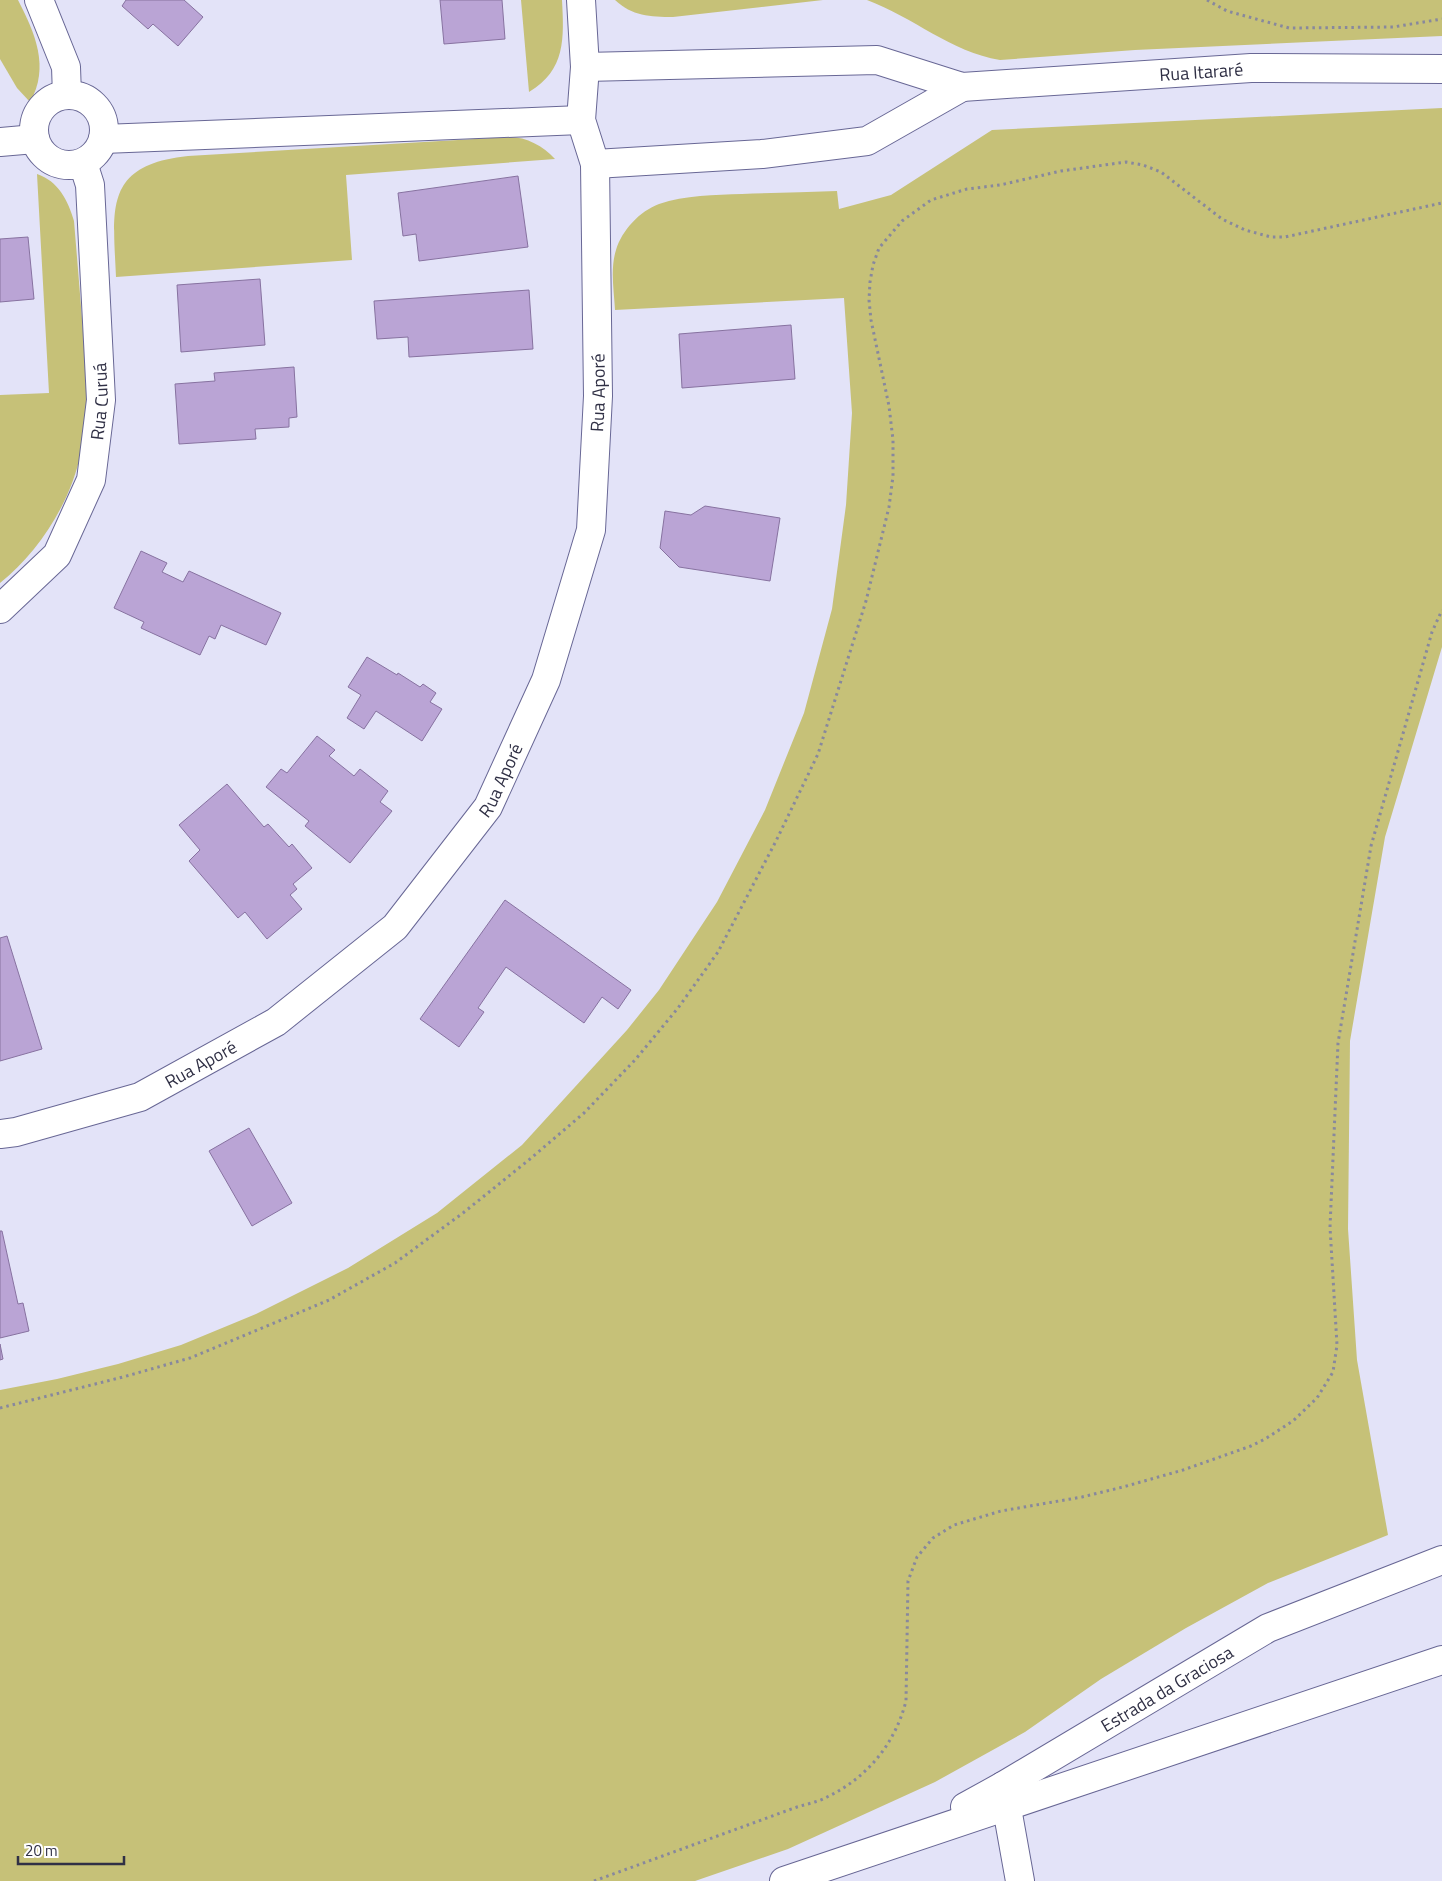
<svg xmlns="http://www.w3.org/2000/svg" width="1442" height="1881" viewBox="0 0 1442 1881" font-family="'Titillium Web',sans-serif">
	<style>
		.green { fill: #c6c178 }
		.building { fill: #baa4d5; stroke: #8772a0 }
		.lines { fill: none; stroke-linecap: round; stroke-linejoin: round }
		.street-casing { stroke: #686795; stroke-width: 30 }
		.secondary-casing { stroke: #686795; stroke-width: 30 }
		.path { stroke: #88889d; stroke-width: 3; stroke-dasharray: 2.5 4; stroke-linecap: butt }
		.street { stroke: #fff; stroke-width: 28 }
		.secondary { stroke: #fff; stroke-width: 28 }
		.labels { text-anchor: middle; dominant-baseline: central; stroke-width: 4; stroke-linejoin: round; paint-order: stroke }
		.street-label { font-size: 18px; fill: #303045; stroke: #fff }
	</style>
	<rect width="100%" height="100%" fill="#e3e3f8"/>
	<!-- green -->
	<g class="green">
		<path d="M0,0H18C35,33 50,67 30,102L17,88L0,59Z"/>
		<path d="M521,0H562C564,38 566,70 529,92Z"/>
		<path d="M615,0H823L673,17C650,17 632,16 615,0Z"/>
		<path d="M867,0H1442V36L1135,50L1000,60C951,52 913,17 867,0Z"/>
		<path d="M1442,108V647L1385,837L1350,1041L1348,1229L1357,1360L1388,1535L1268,1583L1186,1628L1101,1679L1025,1732L935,1782L788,1849L695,1881H0V1390L57,1379L118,1364L181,1345L256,1314L348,1268L437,1213L522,1145L627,1030L659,990L717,902L765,810L804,713L832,609L846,505L852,413L844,298L615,310C614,291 610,269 616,250C622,230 640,211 659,204C685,195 715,195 742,194C774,193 805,192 837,191L839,209L891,195L992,130Z"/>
		<path d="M509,137C527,137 543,146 555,159L346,175L352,260L116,277C113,208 104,165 188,156Z"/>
		<path d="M37,174C58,181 68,200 74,221C77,257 80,294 83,331C86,372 89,412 81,452C71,502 39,552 0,583V395L49,393Z"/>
	</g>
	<!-- building -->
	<g class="building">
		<polygon points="126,0 184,0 203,17 178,46 153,24 148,29 122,6"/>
		<polygon points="440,0 502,0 505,39 444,44"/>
		<polygon points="518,176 528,247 419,261 416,234 403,236 398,193"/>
		<polygon points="28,237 34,299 0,302 0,239"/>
		<polygon points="260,279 265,345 181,352 177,285"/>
		<polygon points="529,290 533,349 409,357 408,337 377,339 374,301"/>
		<polygon points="791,325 795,379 682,388 679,334"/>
		<polygon points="294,367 297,417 289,418 289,427 255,429 256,439 179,444 175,384 215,381 214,373"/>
		<polygon points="705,506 780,518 770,581 679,567 660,548 665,511 691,515"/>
		<polygon points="141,551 167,563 162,572 183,582 189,571 281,613 266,645 221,625 215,639 209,636 200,655 141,628 144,622 114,608"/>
		<polygon points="367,657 397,675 398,673 420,687 423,684 436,693 430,702 442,709 422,741 376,711 364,729 347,718 361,695 348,687"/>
		<polygon points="317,736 335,750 329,756 354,776 360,769 388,791 380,802 392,811 350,863 305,826 309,821 266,787 281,769 287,773"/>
		<polygon points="227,784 264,827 268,824 289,847 292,844 312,868 293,884 297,889 290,895 302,909 267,939 245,912 238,918 189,861 200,850 179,825"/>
		<polygon points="505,900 631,990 618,1009 602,997 584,1023 506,967 478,1008 484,1012 459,1047 420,1019"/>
		<polygon points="7,936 42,1049 0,1061 0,938"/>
		<polygon points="249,1128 292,1203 252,1226 209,1151"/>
		<polygon points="0,1231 2,1231 18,1304 23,1303 29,1331 0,1338"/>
		<polygon points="0,1344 3,1359 0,1360"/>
	</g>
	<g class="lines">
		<defs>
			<g id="street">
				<polyline points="39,0 66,67 67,95"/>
				<path id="s1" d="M585,67L877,60L962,87L1251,68L1442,69"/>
				<circle cx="69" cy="130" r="35"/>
				<polyline points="103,139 581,120"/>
				<polyline points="0,142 35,139"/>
				<polyline points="595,164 762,154 867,141 962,87"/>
				<path id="s2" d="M0,609L57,555L91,480L101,400L90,185L83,163"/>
				<path id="s3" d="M0,1134L16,1132L140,1097L276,1022L395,927L488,807L546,680L591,530L598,396L595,164L581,120L585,67L581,0"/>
				<polyline points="1003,1786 1020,1881"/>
			</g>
			<g id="secondary">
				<path id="s4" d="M965,1807L1003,1786L1268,1628L1442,1560"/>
				<polyline points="784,1881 1442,1660"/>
			</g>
		</defs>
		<!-- street casing -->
		<use href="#street" class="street-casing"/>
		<!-- secondary casing -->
		<use href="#secondary" class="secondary-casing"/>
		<!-- path -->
		<g class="path">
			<polyline points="1207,0 1227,11 1289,28 1393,27 1442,19"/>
			<polyline points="0,1408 123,1377 190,1358 329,1300 395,1263 463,1213 530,1159 584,1113 635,1060 678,1008 718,952 776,841 818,754 866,601 889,507 893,476 893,440 889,406 871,320 869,300 870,282 873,265 879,248 902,221 931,200 967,189 1000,185 1061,171 1126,162 1143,165 1161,172 1222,219 1245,230 1271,237 1285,237 1442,203"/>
			<path d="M594,1881L797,1807C807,1804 818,1802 827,1797C867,1778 895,1744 906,1701L908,1581L917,1557L933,1538L954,1525L1001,1511L1082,1497L1123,1487L1183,1470L1251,1446L1265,1439L1293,1421L1317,1398L1333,1372L1337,1345L1330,1227L1338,1043L1371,846L1432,632L1442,610"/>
		</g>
		<!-- street -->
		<use href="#street" class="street"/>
		<!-- secondary -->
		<use href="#secondary" class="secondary"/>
	</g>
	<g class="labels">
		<!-- street labels -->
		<g class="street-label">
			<text stroke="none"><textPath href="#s1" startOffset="621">Rua Itararé</textPath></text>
			<text stroke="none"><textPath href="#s3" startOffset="1038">Rua Aporé</textPath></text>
			<text stroke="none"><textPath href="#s2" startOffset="240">Rua Curuá</textPath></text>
			<text stroke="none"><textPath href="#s3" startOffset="634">Rua Aporé</textPath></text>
			<text stroke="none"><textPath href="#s3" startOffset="214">Rua Aporé</textPath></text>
			<text stroke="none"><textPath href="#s4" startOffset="234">Estrada da Graciosa</textPath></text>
		</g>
	</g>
	<!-- scale -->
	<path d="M18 1856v8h106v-8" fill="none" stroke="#303045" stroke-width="2.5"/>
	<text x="25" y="1856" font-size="15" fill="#303045" stroke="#ffffff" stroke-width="4" paint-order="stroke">20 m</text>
</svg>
